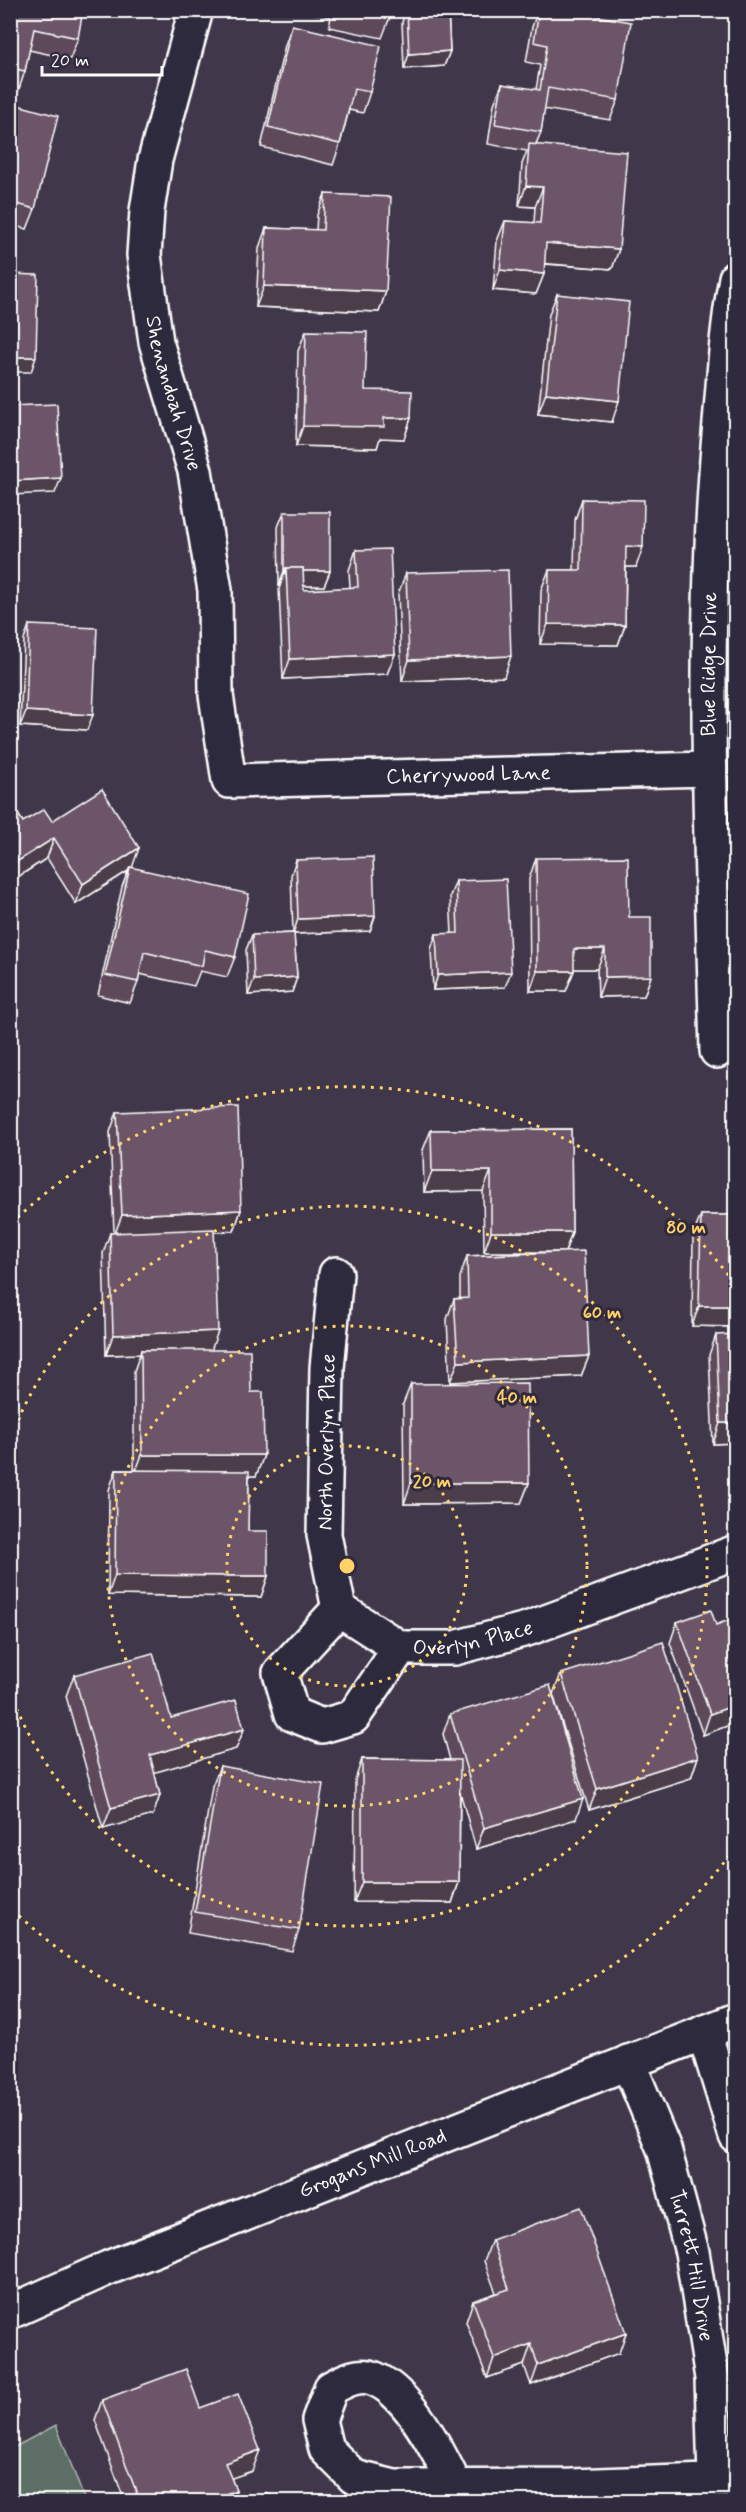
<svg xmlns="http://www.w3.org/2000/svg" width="746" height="2512" viewBox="0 0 746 2512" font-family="Mynerve,sans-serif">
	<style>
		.green { fill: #5c6e66; stroke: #aeb6b2; stroke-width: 1.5 }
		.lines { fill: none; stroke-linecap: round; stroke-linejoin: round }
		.minor-casing { stroke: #fff; stroke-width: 38 }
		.minor { stroke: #2f2a3d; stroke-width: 33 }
		.wall { fill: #5d495a; stroke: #fff; stroke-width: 1.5 }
		.shaded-wall { fill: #4c3c4a; stroke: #fff; stroke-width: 1.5 }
		.building { fill: #6c5569; stroke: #fff; stroke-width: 1.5 }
		.ring { fill: none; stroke: #ffd166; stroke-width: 3; stroke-dasharray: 3 6 }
		.labels { text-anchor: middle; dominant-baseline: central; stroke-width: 6; stroke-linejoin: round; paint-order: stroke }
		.street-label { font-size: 21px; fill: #fff; stroke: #2f2a3d }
		.centre { fill: #ffd166; stroke: #2f2a3d; stroke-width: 3 }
		.ring-label { font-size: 18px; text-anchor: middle; font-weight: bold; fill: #ffd166; stroke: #2f2a3d; stroke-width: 6; stroke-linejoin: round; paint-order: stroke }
	</style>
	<rect width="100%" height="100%" fill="#41374a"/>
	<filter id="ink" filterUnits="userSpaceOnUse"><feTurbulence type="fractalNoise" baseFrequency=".0167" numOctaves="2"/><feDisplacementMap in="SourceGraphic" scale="12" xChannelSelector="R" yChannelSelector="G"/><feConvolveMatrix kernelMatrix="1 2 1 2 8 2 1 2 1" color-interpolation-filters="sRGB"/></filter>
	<g filter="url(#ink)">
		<!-- green -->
		<polygon class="green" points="56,2425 85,2501 11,2501 11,2449"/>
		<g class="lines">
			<defs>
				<g id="minor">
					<path id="s1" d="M196,10L155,160L147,211L144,255L156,342L195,471L215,590L216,695L229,781L709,769"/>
					<path id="s2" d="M717,1051C711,841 701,632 720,423C724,375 727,326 736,278"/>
					<polyline points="336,1274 327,1368 324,1535 339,1609 400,1648"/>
					<polyline points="339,1609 280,1673 292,1714 322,1726 353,1717 400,1648"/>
					<path id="s3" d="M400,1648H455L527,1629L736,1552"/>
					<polyline points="704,2032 736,2136"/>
					<path id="s4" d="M628,2062L664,2149L692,2252L712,2378L715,2479"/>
					<path id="s5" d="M10,2312L108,2268L736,2020"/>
					<path d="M455,2486C440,2454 409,2393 375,2379C360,2372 344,2381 331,2388L319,2420L326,2449L354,2477L394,2487L571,2486L736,2480"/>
				</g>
			</defs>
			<!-- minor casing -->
			<use href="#minor" class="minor-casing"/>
			<!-- minor -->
			<use href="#minor" class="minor"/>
		</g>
		<!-- wall -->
		<g class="wall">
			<polygon points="10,10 78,38 70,59 29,50 25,71 18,92 10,90"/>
			<polygon points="305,10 391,10 390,17 382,38 329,27 331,17 304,11"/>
			<polygon points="406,10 448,10 450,51 444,66 404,69 402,22"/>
			<polygon points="538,10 562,10 618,100 610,120 544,109 541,132 536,144 619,249 612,269 544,264 544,274 536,294 493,290 497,241 505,221 534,223 535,207 519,206 522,164 527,151 488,144 494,104 502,84 536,90 540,65 526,62 532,27"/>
			<polygon points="292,25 370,92 363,113 349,110 340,144 333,165 261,147 285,45"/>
			<polygon points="10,103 35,209 27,229 10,225"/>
			<polygon points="325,194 386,291 379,312 256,307 259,248 266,228 316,230 317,215"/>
			<polygon points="557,294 612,422 538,414 549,314"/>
			<polygon points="306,331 365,390 411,418 404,439 380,438 377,448 296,446 298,351"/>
			<polygon points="582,499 636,567 626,567 625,625 618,645 540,644 541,590 549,570 574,570 575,520"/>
			<polygon points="284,512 330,571 324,586 303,586 304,590 350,588 349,570 356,550 395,654 387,674 283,679 279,589 280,586 279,586 278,527"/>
			<polygon points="406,573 504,677 402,681 398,594"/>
			<polygon points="29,625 87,730 20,726 24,640"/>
			<polygon points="10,802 23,822 52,821 132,867 235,957 227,977 200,971 194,986 139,974 138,982 130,1003 98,995 122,887 128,871 76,904 47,858 10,882"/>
			<polygon points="536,858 629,917 651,976 644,996 598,997 597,969 574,969 566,991 530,991 529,879"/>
			<polygon points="296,860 375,916 370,931 294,934 297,977 292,992 248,995 246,950 252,935 293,933 291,875"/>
			<polygon points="456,881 505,987 433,990 431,949 436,934 452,934 450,896"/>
			<polygon points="117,1112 241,1210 234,1231 214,1232 211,1350 251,1392 264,1455 256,1476 249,1476 248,1531 268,1576 261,1597 108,1595 109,1490 116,1470 134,1470 134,1371 140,1354 106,1355 103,1253 110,1233 114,1233 110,1132"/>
			<polygon points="735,1121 735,1327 692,1326 693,1235 701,1215 735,1215 734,1124"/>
			<polygon points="571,1129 572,1232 565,1252 589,1356 581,1376 450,1382 447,1319 454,1299 460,1298 460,1277 467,1256 560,1252 484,1252 483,1191 424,1192 423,1150 431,1130"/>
			<polygon points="716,1335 735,1443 713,1444 709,1355"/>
			<polygon points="411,1384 529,1483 521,1503 404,1504 403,1404"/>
			<polygon points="735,1618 735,1723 703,1735 670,1643 677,1622 716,1625"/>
			<polygon points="561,1674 698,1757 691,1778 589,1810 553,1694"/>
			<polygon points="74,1675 171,1718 244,1729 236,1749 154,1772 160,1795 153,1815 103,1829 66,1696"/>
			<polygon points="450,1714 576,1819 476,1849 460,1792 459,1882 452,1903 354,1902 355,1780 362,1759 450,1760 443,1734"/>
			<polygon points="220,1766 299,1930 292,1951 188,1933 212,1786"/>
			<polygon points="492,2240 619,2353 531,2385 524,2365 487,2378 466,2322 473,2301 496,2293 484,2261"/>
			<polygon points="102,2400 200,2408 252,2471 231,2478 236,2490 231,2502 125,2502 95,2420"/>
		</g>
		<!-- shaded-wall -->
		<g class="shaded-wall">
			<polygon points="450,51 444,66 404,69 409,54"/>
			<polygon points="526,186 543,187 535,207 519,206"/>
			<polygon points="546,243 619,249 612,269 538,263"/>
			<polygon points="500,270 544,274 536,294 493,290"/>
			<polygon points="264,286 386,291 379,312 256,307"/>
			<polygon points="10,357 36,357 31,372 10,372"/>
			<polygon points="546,393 619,401 612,422 538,414"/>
			<polygon points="384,418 411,418 404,439 380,438 377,448 296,446 303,426"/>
			<polygon points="61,478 55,493 10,495 10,481"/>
			<polygon points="626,546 643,547 636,567 619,567"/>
			<polygon points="284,571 285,571 280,586 279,586"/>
			<polygon points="286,571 330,571 324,586 287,586"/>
			<polygon points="548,624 625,625 618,645 540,644"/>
			<polygon points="395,654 387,674 283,679 290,659"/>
			<polygon points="511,656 504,677 402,681 409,660"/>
			<polygon points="26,711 93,715 87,730 20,726"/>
			<polygon points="54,838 47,858 10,882 10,866"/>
			<polygon points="139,848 132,868 130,867 128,871 76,904 83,884"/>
			<polygon points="375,916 370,931 293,934 298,919"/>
			<polygon points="574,949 605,949 597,969 567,969"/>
			<polygon points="537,971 574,971 566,991 530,991"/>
			<polygon points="511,972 505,987 433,990 438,975"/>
			<polygon points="651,976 644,996 598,997 605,977"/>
			<polygon points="297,977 292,992 248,995 254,980"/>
			<polygon points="432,1171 491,1171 483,1191 424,1192"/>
			<polygon points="241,1210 234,1231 114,1236 122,1215"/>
			<polygon points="491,1232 572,1232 565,1252 484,1252"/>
			<polygon points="699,1306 735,1306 735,1327 692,1326"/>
			<polygon points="218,1331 211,1351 141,1350 140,1354 106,1355 113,1335"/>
			<polygon points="589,1356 581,1376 450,1382 458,1362"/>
			<polygon points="720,1423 735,1423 735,1443 713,1444"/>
			<polygon points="142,1455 264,1455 256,1476 134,1476"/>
			<polygon points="411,1483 529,1483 521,1503 404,1504"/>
			<polygon points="115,1575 268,1576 261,1597 108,1595"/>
			<polygon points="735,1705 735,1723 703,1735 710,1714"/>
			<polygon points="244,1729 236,1749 142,1776 150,1755"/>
			<polygon points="698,1757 691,1778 589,1810 597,1789"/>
			<polygon points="160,1795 153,1815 103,1829 111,1808"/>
			<polygon points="583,1799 576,1819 476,1849 484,1828"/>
			<polygon points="362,1882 459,1882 452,1903 354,1902"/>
			<polygon points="626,2333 619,2353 531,2385 538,2365"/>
			<polygon points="531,2344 524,2365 487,2378 494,2358"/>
			<polygon points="260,2450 252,2471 218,2483 225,2463"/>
			<polygon points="236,2490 231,2502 205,2502"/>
		</g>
		<!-- building -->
		<g class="building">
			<polygon points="10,10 83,10 78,38 34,29 25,71 10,68"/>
			<polygon points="357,10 391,10 390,17"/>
			<polygon points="407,10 448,10 450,51 409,54"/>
			<polygon points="539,10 562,10 631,22 618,100 548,88 541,132 495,124 502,84 540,90 547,45 534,42"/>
			<polygon points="292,25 381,46 370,92 354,89 340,144 268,127"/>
			<polygon points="10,103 58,116 35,209 10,202"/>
			<polygon points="529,144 627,152 619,249 546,243 544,274 500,270 505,221 540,223 543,187 526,186"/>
			<polygon points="325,194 391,197 386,291 264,286 266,228 323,230"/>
			<polygon points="10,274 38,275 36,357 10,357"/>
			<polygon points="557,294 629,302 619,401 546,393"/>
			<polygon points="306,331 367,332 365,390 412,391 411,418 384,418 384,427 303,426"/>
			<polygon points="57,404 61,478 10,481 10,406"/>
			<polygon points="582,499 644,500 643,547 626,546 625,625 548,624 549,570 581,570"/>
			<polygon points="284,512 330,512 330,571 303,571 303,568 286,568 285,571 284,571"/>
			<polygon points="390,549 395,654 290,659 286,568 303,568 304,590 358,587 356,550"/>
			<polygon points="508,570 511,656 409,660 406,573"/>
			<polygon points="29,625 97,628 93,715 26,711"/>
			<polygon points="10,633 12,668 10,668"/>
			<polygon points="102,789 139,848 83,884 54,838 10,866 10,802 23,822 44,809 52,821"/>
			<polygon points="373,857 375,916 298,919 296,860"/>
			<polygon points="628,857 629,917 651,917 651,976 605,977 605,949 574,949 574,971 537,971 536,858"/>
			<polygon points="130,867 249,894 235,957 205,950 202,966 144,952 138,982 105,975"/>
			<polygon points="506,879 511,972 438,975 436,934 458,933 456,881"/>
			<polygon points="294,933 297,977 254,980 252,935"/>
			<polygon points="238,1107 241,1210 122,1215 117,1112"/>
			<polygon points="571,1129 572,1232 491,1232 491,1171 432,1171 431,1130"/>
			<polygon points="701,1215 735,1215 735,1306 699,1306"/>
			<polygon points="214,1229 218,1331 113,1335 110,1233"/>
			<polygon points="584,1251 589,1356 458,1362 454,1299 468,1298 467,1256"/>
			<polygon points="735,1334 735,1423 720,1423 716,1335"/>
			<polygon points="141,1350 250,1350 251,1392 263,1392 264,1455 142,1455"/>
			<polygon points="528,1383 529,1483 411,1483 411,1384"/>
			<polygon points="116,1470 249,1471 248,1531 268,1531 268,1576 115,1575"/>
			<polygon points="711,1610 716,1625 735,1618 735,1705 710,1714 677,1622"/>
			<polygon points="663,1642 698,1757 597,1789 561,1674"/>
			<polygon points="153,1653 171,1718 236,1700 244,1729 150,1755 160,1795 111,1808 74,1675"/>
			<polygon points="550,1685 583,1799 484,1828 450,1714"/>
			<polygon points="362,1759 460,1760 459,1882 362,1882"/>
			<polygon points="220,1766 323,1784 299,1930 195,1912"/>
			<polygon points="581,2207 626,2333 538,2365 531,2344 494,2358 473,2301 509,2289 492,2240"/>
			<polygon points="186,2369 200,2408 238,2394 260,2450 225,2463 236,2490 205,2502 140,2502 102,2400"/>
			<polygon points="265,2493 288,2502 262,2502"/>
		</g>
	</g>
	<!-- distance rings -->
	<g class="ring">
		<circle cx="347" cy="1566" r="120"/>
		<circle cx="347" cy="1566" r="240"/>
		<path d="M11 1437A360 360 0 1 1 11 1695"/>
		<path d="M735 1848A480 480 0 0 1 11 1908M11 1224A480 480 0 0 1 735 1284"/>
	</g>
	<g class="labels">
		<!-- street labels -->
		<g class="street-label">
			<text stroke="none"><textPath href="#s1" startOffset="393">Shenandoah Drive</textPath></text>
			<text stroke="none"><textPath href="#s2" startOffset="387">Blue Ridge Drive</textPath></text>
			<text stroke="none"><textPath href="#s1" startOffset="1026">Cherrywood Lane</textPath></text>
			<text transform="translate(327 1442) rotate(-89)">North Overlyn Place</text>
			<text stroke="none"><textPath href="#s3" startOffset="74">Overlyn Place</textPath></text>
			<text stroke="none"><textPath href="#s5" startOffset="392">Grogans Mill Road</textPath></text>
			<text stroke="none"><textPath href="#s4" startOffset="214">Turrett Hill Drive</textPath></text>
		</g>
	</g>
	<circle cx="347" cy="1566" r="9" class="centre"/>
	<g class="ring-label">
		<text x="686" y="1233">80 m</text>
		<text x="602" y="1318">60 m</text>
		<text x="517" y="1403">40 m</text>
		<text x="432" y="1487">20 m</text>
	</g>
	<!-- margin -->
	<rect width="746" height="2512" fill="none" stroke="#2f2a3d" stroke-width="36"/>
	<rect x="18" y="18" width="710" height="2476" fill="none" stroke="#fff" stroke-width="2" filter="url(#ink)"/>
	<!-- scale -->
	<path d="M42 66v9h120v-9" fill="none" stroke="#ffffff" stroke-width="3"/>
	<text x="51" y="66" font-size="18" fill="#ffffff" stroke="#2f2a3d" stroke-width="4.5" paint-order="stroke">20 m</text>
</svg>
